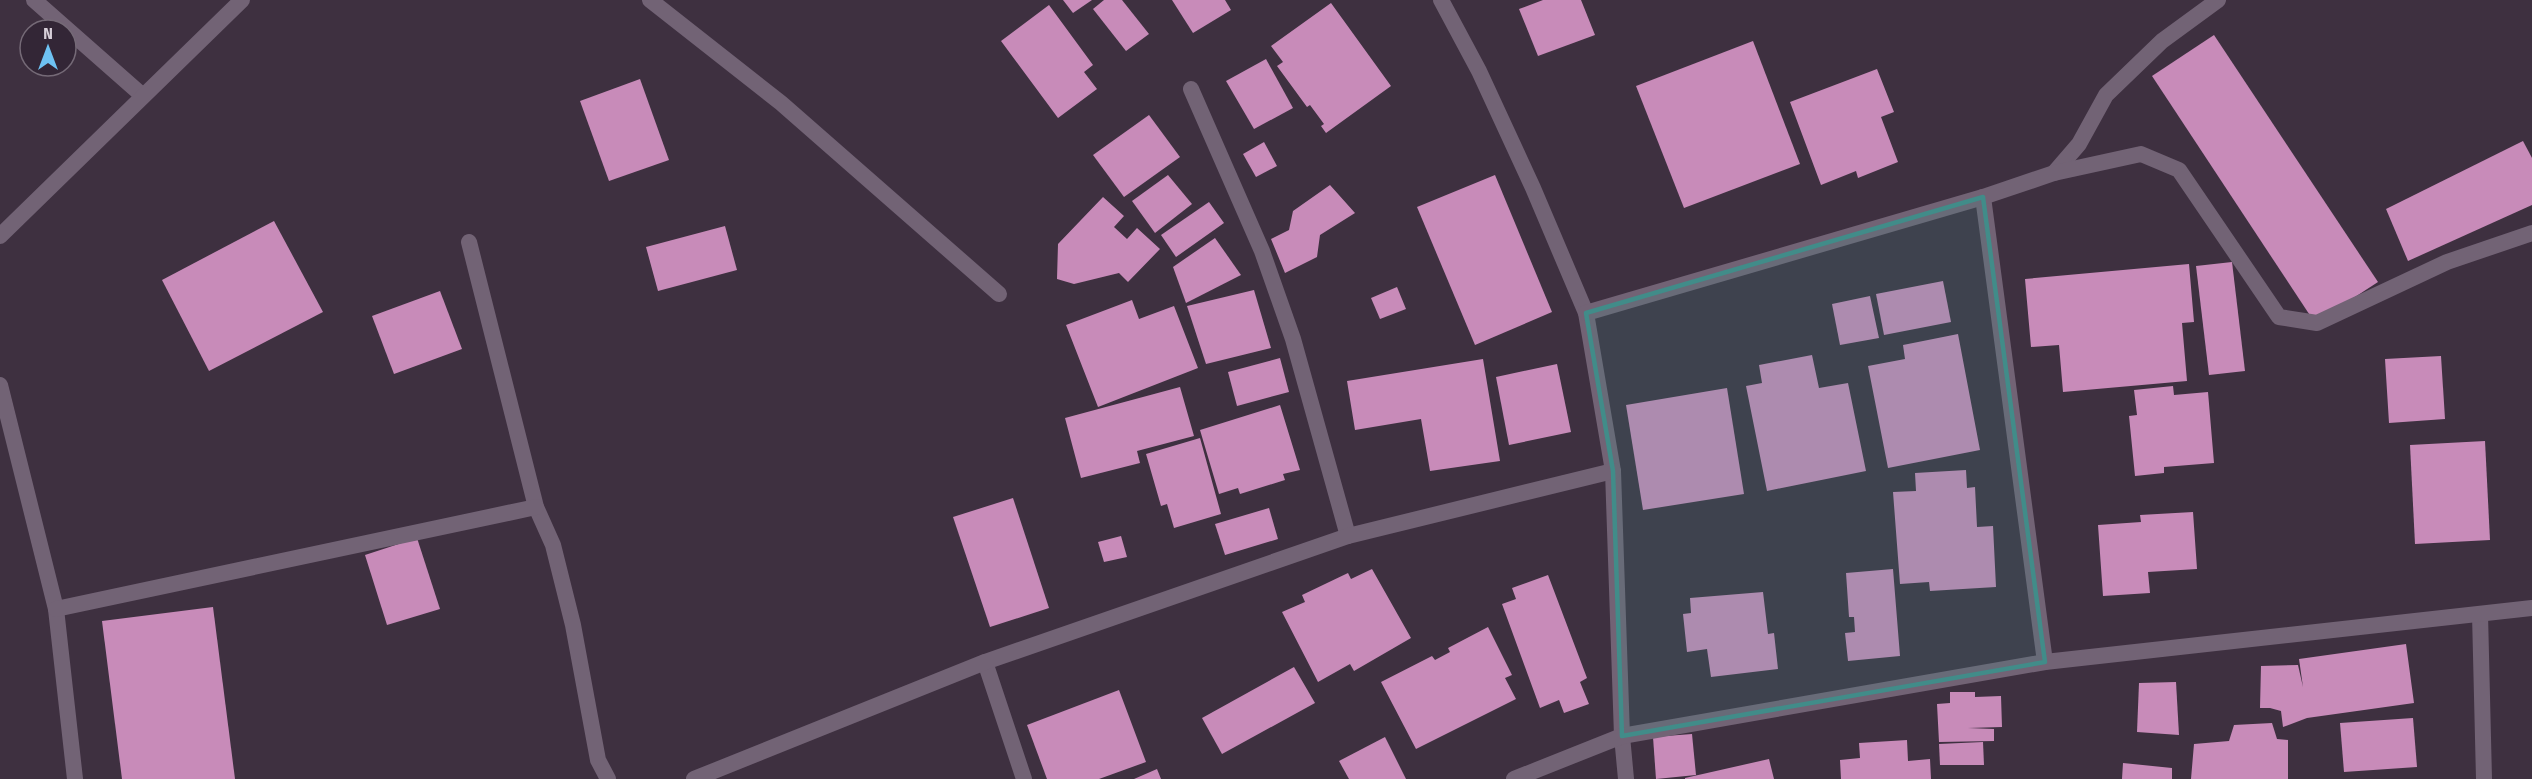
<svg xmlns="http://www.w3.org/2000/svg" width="2532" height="779" viewBox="0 0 2532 779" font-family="'Fira Sans Condensed',sans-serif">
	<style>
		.building { fill: #c88bb9 }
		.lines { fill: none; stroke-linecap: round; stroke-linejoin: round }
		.service { stroke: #726375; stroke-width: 16 }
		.minor { stroke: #726375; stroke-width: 16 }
		.marked { fill: #418c89; fill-opacity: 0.2; stroke: #418c89; stroke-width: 4.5; stroke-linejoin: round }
	</style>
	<rect width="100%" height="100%" fill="#3e3040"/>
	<!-- building -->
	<g class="building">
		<polygon points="1063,0 1092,0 1073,13"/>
		<polygon points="1104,0 1122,0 1149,34 1126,51 1093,9"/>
		<polygon points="1172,0 1225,0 1231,10 1193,33"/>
		<polygon points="1543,0 1581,0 1595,35 1538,56 1519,9"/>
		<polygon points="1331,3 1391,86 1326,133 1321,126 1324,124 1310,105 1307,107 1277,66 1283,62 1271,46"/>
		<polygon points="1049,5 1093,65 1084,72 1097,89 1058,118 1001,41"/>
		<polygon points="2214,35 2378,282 2315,323 2152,76"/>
		<polygon points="1753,41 1800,164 1684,208 1636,86"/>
		<polygon points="1266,59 1293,108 1254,129 1226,81"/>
		<polygon points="1877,69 1894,112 1881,117 1898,162 1858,178 1856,171 1821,185 1790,102"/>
		<polygon points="640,79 669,160 609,181 580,101"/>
		<polygon points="1149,115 1180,157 1124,197 1093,155"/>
		<polygon points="2523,141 2532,158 2532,205 2408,261 2386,209"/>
		<polygon points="1264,142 1277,166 1256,177 1243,154"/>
		<polygon points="1168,175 1192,204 1155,233 1132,201"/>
		<polygon points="1495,175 1552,312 1475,345 1417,207"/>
		<polygon points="1330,185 1355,213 1320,235 1317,257 1285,273 1271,239 1289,230 1293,211"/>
		<polygon points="1103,197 1124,216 1114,227 1127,239 1137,228 1160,249 1128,282 1119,273 1074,284 1057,279 1058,244"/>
		<polygon points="1209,202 1224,223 1176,257 1161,235"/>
		<polygon points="274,221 323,312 209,371 162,280"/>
		<polygon points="725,226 737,270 658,291 646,247"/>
		<polygon points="1215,238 1241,275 1186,303 1173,267"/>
		<polygon points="2232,262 2245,371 2209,375 2196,266"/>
		<polygon points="2189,264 2194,322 2182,323 2187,381 2063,392 2059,345 2031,347 2025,279"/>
		<polygon points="1943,281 1951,322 1884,335 1876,294"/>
		<polygon points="1397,287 1406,309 1380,319 1371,298"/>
		<polygon points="1254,290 1271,348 1206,364 1187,306"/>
		<polygon points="440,291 462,349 394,374 372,316"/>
		<polygon points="1870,296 1879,338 1840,345 1832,304"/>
		<polygon points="1132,300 1139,319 1174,306 1198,368 1098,407 1066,325"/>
		<polygon points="1958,334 1980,450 1888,468 1868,366 1905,359 1903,345"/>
		<polygon points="1812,355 1819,388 1848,383 1866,471 1767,491 1746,386 1762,383 1759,365"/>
		<polygon points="2441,356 2445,419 2389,423 2385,359"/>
		<polygon points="1280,358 1289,392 1237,406 1228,372"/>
		<polygon points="1483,359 1500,461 1430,471 1421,419 1355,430 1347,381"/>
		<polygon points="1557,364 1571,432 1509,445 1496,377"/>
		<polygon points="2173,386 2174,395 2208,392 2214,463 2164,467 2164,473 2135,476 2129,416 2137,415 2134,390"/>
		<polygon points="1180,387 1194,436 1137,451 1140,463 1081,478 1065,418"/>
		<polygon points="1727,388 1744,494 1643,510 1626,405"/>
		<polygon points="1280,405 1300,470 1283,474 1285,480 1240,494 1238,488 1219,494 1200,430"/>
		<polygon points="1200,438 1221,514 1174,528 1167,504 1161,506 1146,454"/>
		<polygon points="2485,441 2490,540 2415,544 2410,445"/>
		<polygon points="1966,470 1967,488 1975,487 1977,527 1993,526 1996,587 1930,591 1929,582 1900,584 1893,492 1916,491 1915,473"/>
		<polygon points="1013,498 1049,608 990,627 953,517"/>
		<polygon points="1269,508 1278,539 1225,555 1215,524"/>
		<polygon points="2193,512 2197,569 2148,572 2150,593 2103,596 2098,525 2141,522 2140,515"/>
		<polygon points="1121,536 1127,557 1104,562 1098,542"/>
		<polygon points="417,538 440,609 387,625 365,555"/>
		<polygon points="1372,569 1411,638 1354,671 1350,664 1318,682 1282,612 1305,602 1302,595 1348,573 1351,579"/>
		<polygon points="1893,569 1900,656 1848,661 1845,633 1855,632 1854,617 1849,617 1846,573"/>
		<polygon points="1548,575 1587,678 1580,682 1589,704 1564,713 1559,700 1540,708 1502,604 1516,599 1512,588"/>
		<polygon points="1763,592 1768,634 1774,633 1778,669 1711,677 1707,649 1687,652 1683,614 1691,613 1690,598"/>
		<polygon points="213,607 235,779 122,779 102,621"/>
		<polygon points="1488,627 1512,675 1505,678 1516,699 1416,749 1381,682 1432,656 1435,660 1450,652 1448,648"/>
		<polygon points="2406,644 2414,703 2307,718 2283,727 2281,711 2270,708 2260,708 2261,666 2298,665 2303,687 2299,659"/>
		<polygon points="1294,667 1315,703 1222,754 1202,718"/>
		<polygon points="2176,682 2179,735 2137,732 2139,683"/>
		<polygon points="1119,690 1146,762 1099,779 1047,779 1027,725"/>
		<polygon points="1950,692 1975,692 1975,697 2001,696 2002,727 1968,728 1994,729 1994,741 1939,742 1937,704 1950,703"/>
		<polygon points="2413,718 2417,767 2344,772 2340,723"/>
		<polygon points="2272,723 2277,739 2288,740 2288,779 2191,779 2194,744 2229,741 2234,725"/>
		<polygon points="1692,734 1696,775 1656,779 1653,737"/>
		<polygon points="1385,737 1406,779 1349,779 1339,761"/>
		<polygon points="1907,740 1908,761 1930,759 1931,779 1841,779 1840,760 1860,758 1859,743"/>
		<polygon points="1983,742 1984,765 1940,765 1939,744"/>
		<polygon points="1769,759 1774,779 1685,779 1685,778"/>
		<polygon points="2123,763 2172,768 2172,779 2122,779"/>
		<polygon points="1157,769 1161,779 1134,779"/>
	</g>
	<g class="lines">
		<!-- service -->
		<polyline class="service" points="2054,173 2079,144 2106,95 2162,41 2218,0"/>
		<!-- minor -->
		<g class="minor">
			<polyline points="34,0 143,96"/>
			<polyline points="650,0 781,103 999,294"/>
			<polyline points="1441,0 1479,71 1533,188 1586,313 1613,471 1622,736 1626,779"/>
			<polyline points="1191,89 1262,251 1293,339 1348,536"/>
			<polyline points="1983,197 2045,662"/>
			<polyline points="0,236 242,0"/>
			<polyline points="469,242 536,507 553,545 573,625 598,760 608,779"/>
			<polyline points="1586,313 1983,197 2054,173 2141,154 2179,170 2279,317 2317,323 2447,262 2532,233"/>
			<polyline points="0,385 56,609 75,779"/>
			<polyline points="56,609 536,507"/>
			<polyline points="2480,614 2484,779"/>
			<polyline points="985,662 1024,779"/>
			<polyline points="694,779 985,662 1348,536 1613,471"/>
			<polyline points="1514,779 1622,736 2045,662 2532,608"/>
		</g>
	</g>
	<!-- marked area -->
	<path class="marked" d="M1983,197L2045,662L1622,736L1613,471L1586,313Z"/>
	<!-- north arrow -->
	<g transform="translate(48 48)"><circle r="28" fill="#332636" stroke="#756a77" stroke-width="1.5"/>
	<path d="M0-4.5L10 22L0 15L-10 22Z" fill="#6ec2f3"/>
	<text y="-9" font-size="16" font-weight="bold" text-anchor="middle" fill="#d7cfd9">N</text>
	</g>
</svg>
